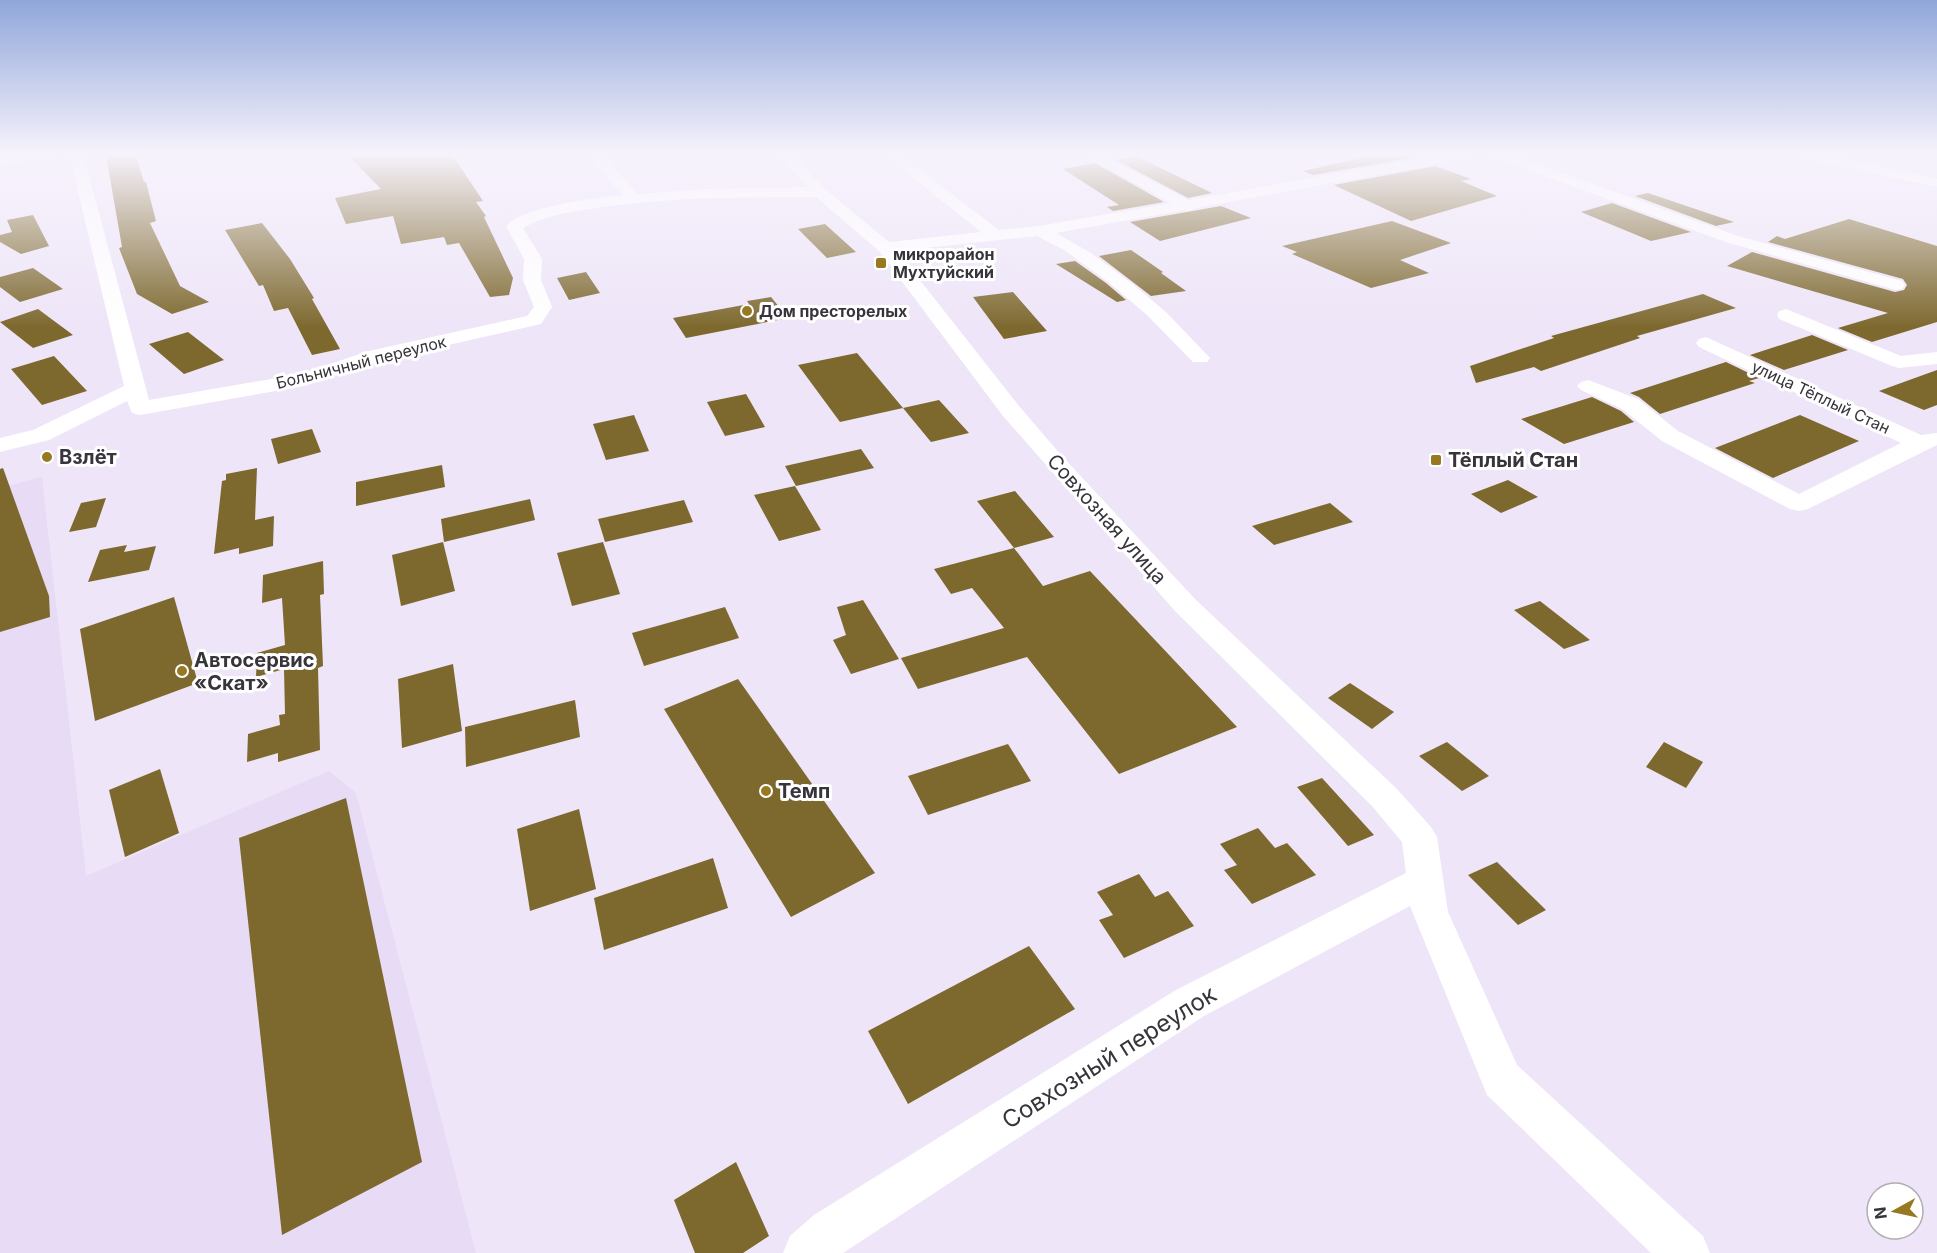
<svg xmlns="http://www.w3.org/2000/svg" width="1937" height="1253" viewBox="0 0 1937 1253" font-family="Inter,sans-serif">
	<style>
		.built { fill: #e8dbf5 }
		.building { fill: #7d682e }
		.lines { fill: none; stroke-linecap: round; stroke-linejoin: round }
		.minor { fill: #fff; fill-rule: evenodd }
		.major { fill: #fff; fill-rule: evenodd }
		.poi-dot { fill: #977922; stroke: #fff; stroke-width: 2 }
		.labels { text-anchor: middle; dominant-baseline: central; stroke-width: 6; stroke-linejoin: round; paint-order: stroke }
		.far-poi-label { font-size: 16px; font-weight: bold; fill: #37343b; stroke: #fff; text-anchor: start }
		.far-street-label { font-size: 16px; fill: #37343b; stroke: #fff }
		.poi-label { font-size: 20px; font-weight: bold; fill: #37343b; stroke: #fff; text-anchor: start }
		.street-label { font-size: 20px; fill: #37343b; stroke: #fff }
		.near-street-label { font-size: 24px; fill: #37343b; stroke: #fff }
	</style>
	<rect width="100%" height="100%" fill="#eee5f8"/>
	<!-- built -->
	<polygon class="built" points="42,477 86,876 329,771 356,793 476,1253 0,1253 0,488"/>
	<!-- building -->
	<g class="building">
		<polygon points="119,153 135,153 144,182 146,182 156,221 150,223 180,286 209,302 172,314 137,294 119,248 122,247 106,155"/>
		<polygon points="346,153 451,153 483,201 476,202 486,216 484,217 513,278 509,295 490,297 459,243 447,245 444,237 401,244 393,216 346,224 335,198 381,189"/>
		<polygon points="1382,153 1397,153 1411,158 1313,175 1303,171"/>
		<polygon points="1136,156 1212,193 1188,198 1116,160"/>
		<polygon points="1095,163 1164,202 1113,211 1107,207 1119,205 1063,169"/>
		<polygon points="1435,166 1471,179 1461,181 1497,196 1411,221 1334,185"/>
		<polygon points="1648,193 1734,222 1716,226 1635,196"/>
		<polygon points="1612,203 1691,232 1651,241 1581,212"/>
		<polygon points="1221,206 1251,218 1160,241 1130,222"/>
		<polygon points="33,215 49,246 21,254 0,242 0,235 12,232 7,220"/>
		<polygon points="1849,219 1937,246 1937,322 1872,342 1838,328 1888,313 1727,266 1752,252 1895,292 1904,290 1907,285 1903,279 1768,242 1777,236 1785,239"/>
		<polygon points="1392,221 1451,243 1400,260 1429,273 1371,288 1292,254 1297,252 1282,246"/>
		<polygon points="262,223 290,259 314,298 312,299 340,349 312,355 288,308 274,311 263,285 259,286 225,230"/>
		<polygon points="825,224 856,252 827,258 798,229"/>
		<polygon points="1131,250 1163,272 1161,273 1186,291 1151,296 1099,256"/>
		<polygon points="1075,261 1106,283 1126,300 1117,302 1056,264"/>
		<polygon points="33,268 63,289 20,302 0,287 0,277"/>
		<polygon points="586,272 600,293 569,300 557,278"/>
		<polygon points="1013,292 1047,331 1004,339 973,297"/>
		<polygon points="1703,294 1736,308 1637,336 1640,338 1541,371 1534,367 1476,383 1470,366 1554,338 1551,336"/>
		<polygon points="771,297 788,318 686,338 673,318 749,304 747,301"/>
		<polygon points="38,309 73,335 33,348 0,322"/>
		<polygon points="188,332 224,360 184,374 149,344"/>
		<polygon points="1812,335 1848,350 1784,370 1750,355"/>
		<polygon points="857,353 903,408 840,422 798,365"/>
		<polygon points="54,356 87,391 42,405 11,369"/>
		<polygon points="1726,362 1759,378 1749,381 1755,383 1660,414 1639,397 1630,393"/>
		<polygon points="1937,370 1937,405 1924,410 1879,391"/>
		<polygon points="746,394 765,427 725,436 707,402"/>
		<polygon points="1592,397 1621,411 1634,422 1564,444 1521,419"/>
		<polygon points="939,400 969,433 931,442 903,408"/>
		<polygon points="634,415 649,451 606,460 593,424"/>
		<polygon points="1800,415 1859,441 1773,478 1715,448"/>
		<polygon points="312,429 321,452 278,464 271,439"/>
		<polygon points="861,449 874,468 796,486 785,466"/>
		<polygon points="442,465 445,487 356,506 356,482"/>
		<polygon points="3,468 49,596 50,617 0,632 0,469"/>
		<polygon points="257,468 255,520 274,516 273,546 239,554 239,548 214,554 222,481 226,480 226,474"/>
		<polygon points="1508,480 1538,497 1501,513 1471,494"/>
		<polygon points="795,486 821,530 779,541 754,495"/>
		<polygon points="1015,491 1054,537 1014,548 977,501"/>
		<polygon points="106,498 96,527 69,532 81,503"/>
		<polygon points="530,499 535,520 444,542 441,519"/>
		<polygon points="684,500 693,522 605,542 598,519"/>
		<polygon points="1330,503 1353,522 1274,545 1252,526"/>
		<polygon points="443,542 455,591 401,606 392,555"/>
		<polygon points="603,542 620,594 572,606 557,553"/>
		<polygon points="127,545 124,552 156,546 149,570 88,582 100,550"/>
		<polygon points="1014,548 1043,586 1090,571 1237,727 1119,774 1027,657 918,689 901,658 1004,628 972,588 951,594 934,569"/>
		<polygon points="323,561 324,594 320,595 323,666 318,668 320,750 278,762 278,753 247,762 248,734 280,725 279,715 285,714 284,669 256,677 257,653 285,645 282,598 262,603 263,575"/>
		<polygon points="174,597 198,683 95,721 80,629"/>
		<polygon points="863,600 899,659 851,674 833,640 846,635 837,607"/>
		<polygon points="1540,601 1590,640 1564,649 1514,610"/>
		<polygon points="725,607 739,638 644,666 632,633"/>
		<polygon points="453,664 462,731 402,748 398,679"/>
		<polygon points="738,679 875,873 791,917 664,709"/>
		<polygon points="1350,683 1394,712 1372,729 1328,698"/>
		<polygon points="575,700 580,737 466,767 465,727"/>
		<polygon points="1447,742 1489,776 1462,791 1419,756"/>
		<polygon points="1664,742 1703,762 1686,788 1646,767"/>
		<polygon points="1008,744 1031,781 928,815 908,776"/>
		<polygon points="160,769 179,833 125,857 109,790"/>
		<polygon points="1322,778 1374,835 1348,846 1297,787"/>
		<polygon points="346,798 422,1162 282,1235 239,838"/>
		<polygon points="579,809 596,889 530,911 517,829"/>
		<polygon points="1258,828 1275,848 1287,843 1316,875 1252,904 1224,870 1237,865 1220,844"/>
		<polygon points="713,858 728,908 604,950 594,898"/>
		<polygon points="1497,862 1546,910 1518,925 1468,875"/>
		<polygon points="1139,874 1155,897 1168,891 1194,926 1124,958 1099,920 1113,915 1097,892"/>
		<polygon points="1029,946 1075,1009 908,1104 868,1031"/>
		<polygon points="736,1162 769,1236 743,1253 695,1253 674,1200"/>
	</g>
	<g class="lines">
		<!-- minor -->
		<g class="minor">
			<path d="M69,153H83L149,400L300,374L369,351L527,316L534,307L523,280L524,259L506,226C522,206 597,198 623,195L586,153H600L638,194L706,189L808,187L776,153H791L825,189L889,242L981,232L882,153H898L999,230L1039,226L1171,203L1081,153H1098L1188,200L1451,153H1481L1474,157L1196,208L1189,211L1185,210L1056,233L1091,253L1134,285L1167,313L1210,358L1207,362H1193L1147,315L1107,281L1064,250L1037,236L897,251L1019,406L1061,455L1195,599L1396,788L1431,827L1437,837L1448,912L1517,1065L1703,1236L1710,1253H1651L1487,1095L1410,906L1204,1016L843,1253H783L790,1236L814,1215L1176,990L1406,873L1402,842L1372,806L1175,611L1003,416L879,251L816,197C745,197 674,197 603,207C576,211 547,214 523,228L542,259L541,280L552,307L541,324L382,360L304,386L140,415L132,413L127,401L49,440L0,452V438L33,430L124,386Z"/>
			<polygon points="1487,153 1507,153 1738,236 1902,281 1905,285 1902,289 1896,290 1726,242 1489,156"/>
			<polygon points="1792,153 1818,153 1937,179 1937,187 1799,157"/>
			<polygon points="1786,309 1901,356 1937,352 1937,364 1899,368 1892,366 1779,319 1777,315 1779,311"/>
			<polygon points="1706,337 1921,435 1937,433 1937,445 1808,509 1799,511 1790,509 1662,441 1622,409 1581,390 1577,386 1581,382 1588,380 1638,399 1678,431 1799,494 1901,443 1699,347 1696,343 1699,339"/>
		</g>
		<!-- major -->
		<polygon class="major" points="11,153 59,153 51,158 0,164 0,154"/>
	</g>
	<!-- sky -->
	<linearGradient id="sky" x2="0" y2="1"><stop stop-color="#90a6da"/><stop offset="0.47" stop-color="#f7f3fc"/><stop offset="1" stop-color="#f7f3fc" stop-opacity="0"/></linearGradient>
	<rect width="1937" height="328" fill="url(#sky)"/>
	<!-- markers -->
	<g class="poi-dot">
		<rect x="875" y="257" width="12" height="12" rx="3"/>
		<circle cx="747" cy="311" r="6"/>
		<circle cx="47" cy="457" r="6"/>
		<rect x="1430" y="454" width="12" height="12" rx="3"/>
		<circle cx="182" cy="671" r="6"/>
		<circle cx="766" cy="791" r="6"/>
	</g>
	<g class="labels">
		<!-- far-poi labels -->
		<g class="far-poi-label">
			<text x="893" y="254">микрорайон<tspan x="893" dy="18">Мухтуйский</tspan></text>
			<text x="759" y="311">Дом престорелых</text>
		</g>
		<!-- far-street labels -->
		<g class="far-street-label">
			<text transform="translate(361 362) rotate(-14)">Больничный переулок</text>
			<text transform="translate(1821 397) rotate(25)">улица Тёплый Стан</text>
		</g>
		<!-- poi labels -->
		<g class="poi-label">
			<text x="59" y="457">Взлёт</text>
			<text x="1448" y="460">Тёплый Стан</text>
			<text x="194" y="660">Автосервис<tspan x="194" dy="23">«Скат»</tspan></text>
			<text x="778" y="791">Темп</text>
		</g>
		<!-- street labels -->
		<g class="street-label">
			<text transform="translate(1107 519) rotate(48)">Совхозная улица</text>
		</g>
		<!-- near-street labels -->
		<g class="near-street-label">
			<text transform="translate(1109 1057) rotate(-32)">Совхозный переулок</text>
		</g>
	</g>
	<!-- north arrow -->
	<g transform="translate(1895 1211) rotate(262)"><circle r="28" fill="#ffffff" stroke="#afaeb1" stroke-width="1.5"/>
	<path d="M0-4.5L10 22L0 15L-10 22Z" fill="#977922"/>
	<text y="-9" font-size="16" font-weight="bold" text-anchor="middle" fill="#37343b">N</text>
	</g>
</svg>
